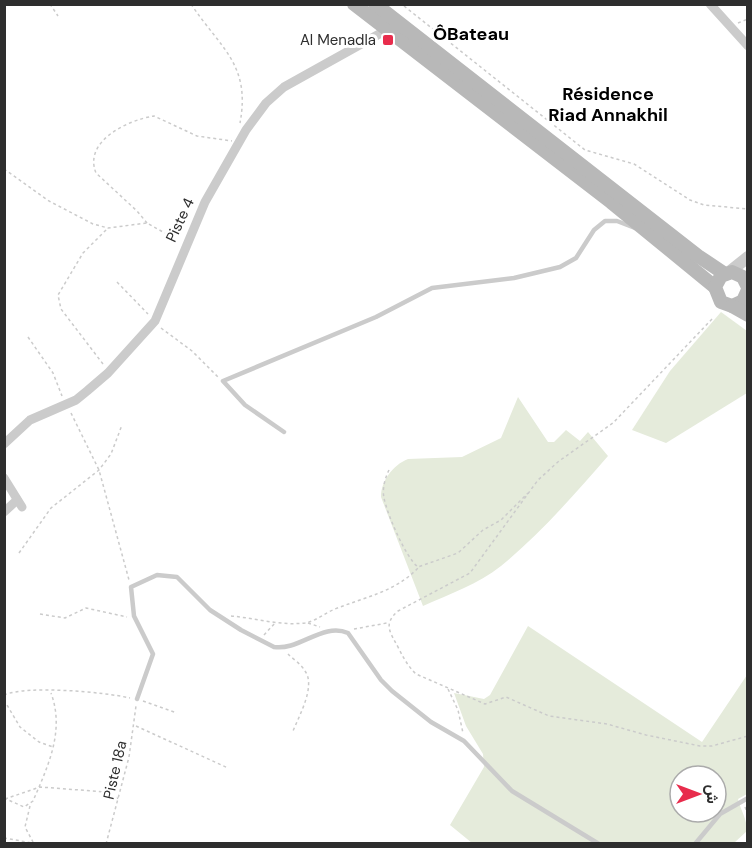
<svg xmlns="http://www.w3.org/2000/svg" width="752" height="848" viewBox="0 0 752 848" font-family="'DM Sans',Vazirmatn,sans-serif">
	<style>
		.green { fill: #e5ebdb; fill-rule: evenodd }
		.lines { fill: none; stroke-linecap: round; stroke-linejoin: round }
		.path { stroke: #cbcbcb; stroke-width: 1.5; stroke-dasharray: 3 3; stroke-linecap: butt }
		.service { stroke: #cbcbcb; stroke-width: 4.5 }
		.minor { stroke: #cbcbcb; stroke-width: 9 }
		.tertiary { stroke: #cbcbcb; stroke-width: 12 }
		.secondary { stroke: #b8b8b8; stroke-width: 14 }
		.poi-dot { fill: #e82c4c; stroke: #fff; stroke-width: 2 }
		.labels { text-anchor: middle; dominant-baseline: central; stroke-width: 6; stroke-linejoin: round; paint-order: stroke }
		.poi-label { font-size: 15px; fill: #2e2e2e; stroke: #fff; text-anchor: end }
		.street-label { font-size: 15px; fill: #2e2e2e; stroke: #fff }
		.quarter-label { font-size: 18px; font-weight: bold; fill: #000; stroke: #fff }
	</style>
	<rect width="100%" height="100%" fill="#fff"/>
	<!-- green -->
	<g class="green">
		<polygon points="721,312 747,331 747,393 666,443 632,430 670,371"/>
		<path d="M518,397L548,442H554L566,430L580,441L588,432L608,456C575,494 540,534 501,566C478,584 450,594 423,606L381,497C381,481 393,465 408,459L462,457L501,438Z"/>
		<path d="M528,626L702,742L747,675V794L738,799C741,811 747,819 747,831L734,843H472L450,825L484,767L483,754L466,726L454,693L484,699L490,695ZM680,776H716V812H680Z"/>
	</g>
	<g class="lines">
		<!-- path -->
		<g class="path">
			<polyline points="50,4 58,16"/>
			<path d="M191,4C220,48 251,64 240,123"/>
			<polyline points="404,6 585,150 634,164 690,200 704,205 748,209"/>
			<polyline points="738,23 748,19"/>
			<polyline points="4,169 49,201 93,224 108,228 147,223 179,241"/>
			<path d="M147,223L137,211L96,173C83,141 128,120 154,116L197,136L232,141"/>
			<polyline points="117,282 148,314"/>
			<path d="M712,319L613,423L559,461L538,480L470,573L398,611C382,625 391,633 399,649C404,659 408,666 416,674L485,704L506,697L549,716L607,724L646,735L700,746H712L748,736"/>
			<polyline points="161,328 192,351 219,378"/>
			<polyline points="28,337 53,373 62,396"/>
			<polyline points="103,364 61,309 58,295 83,253 108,228"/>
			<polyline points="71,413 99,470 129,580"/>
			<path d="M389,470C385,478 382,489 384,498C387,514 406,558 418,567L458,553L483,530L501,520L528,493"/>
			<polyline points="19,553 51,508 99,470 111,454 122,425"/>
			<polyline points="40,614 65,618 86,608 127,617"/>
			<path d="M231,616C255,618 280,626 305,623C316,621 325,613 335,609C365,597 395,592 418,568"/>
			<polyline points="308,623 320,627"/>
			<polyline points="354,629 387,623"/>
			<polyline points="264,635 275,623"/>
			<path d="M288,654C293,659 301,664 305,671C316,686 299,716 293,731"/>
			<polyline points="448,689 458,710 463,733"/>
			<path d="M4,695C27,685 104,692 130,698"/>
			<polyline points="4,700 20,727 39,742 53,747"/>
			<polyline points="143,701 177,713"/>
			<polyline points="136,726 228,768"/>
			<path d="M4,798L24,807L33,801C48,766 65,731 51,693"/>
			<polyline points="5,799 40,787 106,792 119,799"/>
			<polyline points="30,806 25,827 33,842"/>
			<polyline points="745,807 748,815"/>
			<polyline points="4,838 38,844"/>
			<polyline points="106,844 129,757 136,706"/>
		</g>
		<!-- service -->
		<g class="service">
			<polyline points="284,432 245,405 223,381 376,317 432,288 514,278 560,267 576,258 594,230 605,221 617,221 635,228"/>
			<path d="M137,699L153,654L134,616L131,587L157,575L177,577L210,610L241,630L274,647C299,651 323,622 348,633L381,680L392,691L431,722L464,741L512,791L599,844"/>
			<polyline points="695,844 720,814 748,798"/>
		</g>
		<!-- minor -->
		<g class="minor">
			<polyline points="710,4 748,46"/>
			<polyline points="4,444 30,420 76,400 87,391 108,373 155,321 205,202 246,130 266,103 284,87 390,28"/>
			<polyline points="4,478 22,507"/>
			<polyline points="4,512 17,500"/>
		</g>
		<!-- tertiary -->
		<polyline class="tertiary" points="728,273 748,257"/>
		<!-- secondary -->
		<g class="secondary">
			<polyline points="354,4 611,202 715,287"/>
			<polyline points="375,4 698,256 725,274"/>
			<polyline points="748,287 743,277 732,272 721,276 715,287 721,302 732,306 743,301 748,290"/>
			<polyline points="732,306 748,315"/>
		</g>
	</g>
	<!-- markers -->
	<rect class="poi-dot" x="382" y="34" width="12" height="12" rx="3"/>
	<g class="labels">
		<!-- poi labels -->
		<g class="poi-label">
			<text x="376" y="40">Al Menadla</text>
		</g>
		<!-- street labels -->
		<g class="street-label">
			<text transform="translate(180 220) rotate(-65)">Piste 4</text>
			<text transform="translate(115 770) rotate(-77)">Piste 18a</text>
		</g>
		<!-- quarter labels -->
		<g class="quarter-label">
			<text x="471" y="34">ÔBateau</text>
			<text x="608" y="94">Résidence<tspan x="608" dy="21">Riad Annakhil</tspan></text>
		</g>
	</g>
	<!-- border -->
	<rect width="752" height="848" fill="none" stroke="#2e2e2e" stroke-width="12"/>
	<!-- north arrow -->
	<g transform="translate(698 794) rotate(90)"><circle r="28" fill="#ffffff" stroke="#ababab" stroke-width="1.5"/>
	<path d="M0-4.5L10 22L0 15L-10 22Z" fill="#e82c4c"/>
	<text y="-9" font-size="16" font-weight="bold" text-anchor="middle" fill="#2e2e2e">ش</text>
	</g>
</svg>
